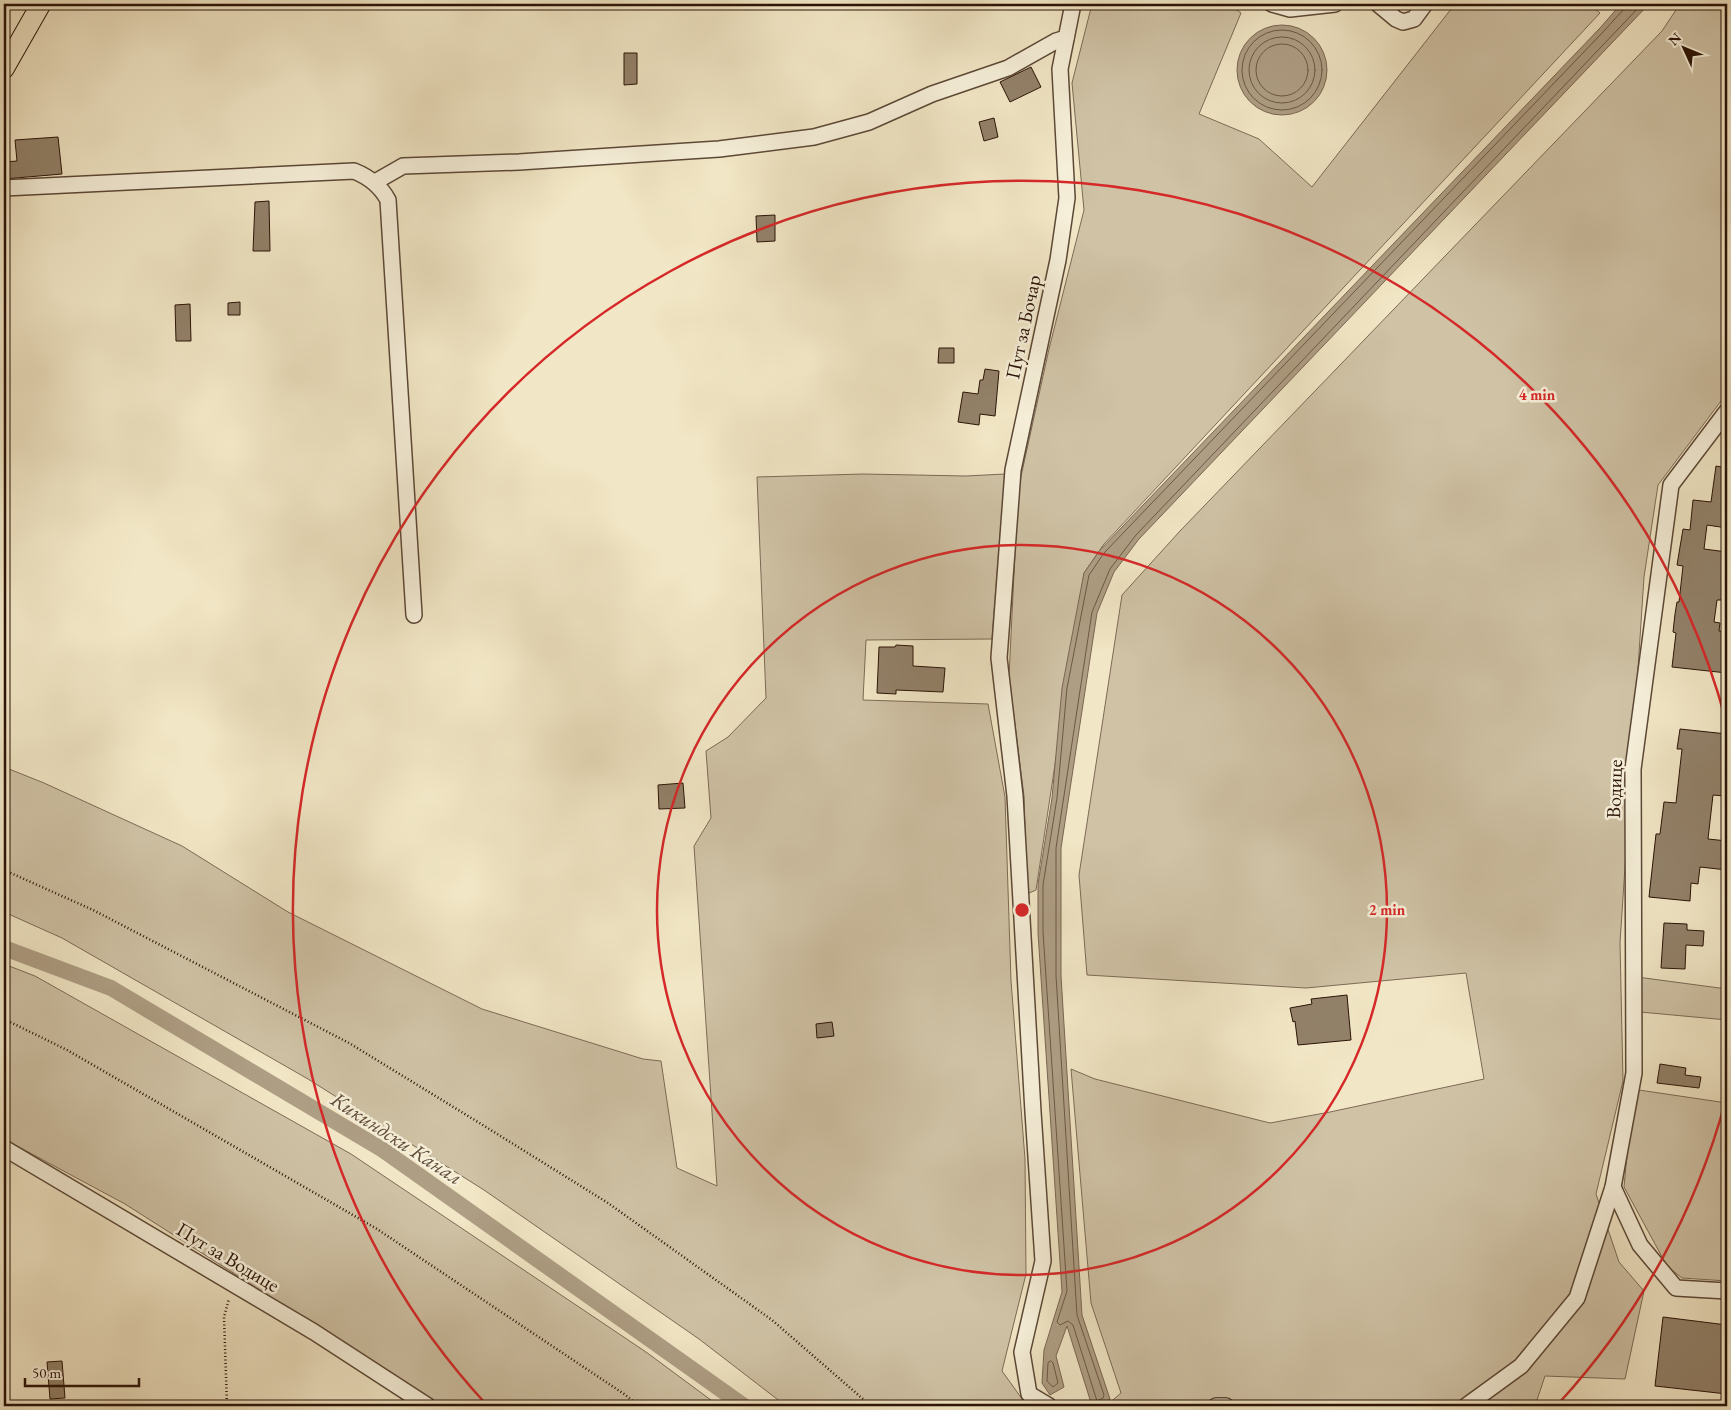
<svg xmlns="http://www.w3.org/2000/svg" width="1731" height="1410" viewBox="0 0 1731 1410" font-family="'EB Garamond',serif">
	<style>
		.green { fill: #cfc2a5; stroke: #7d6a56 }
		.water { fill: #ae9e84; stroke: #7a6652 }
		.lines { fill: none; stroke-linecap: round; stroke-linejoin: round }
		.shore { stroke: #6c5845; stroke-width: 1 }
		.canal { stroke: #ae9e84; stroke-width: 16 }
		.building { fill: #928169; stroke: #2b1306 }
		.minor-casing { stroke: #5c4836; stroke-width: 18 }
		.major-casing { stroke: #2b1306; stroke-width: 21 }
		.path { stroke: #2b1306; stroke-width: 2.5; stroke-dasharray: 1 2.5; stroke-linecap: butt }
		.minor { stroke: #f6efd9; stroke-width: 15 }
		.major { stroke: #f1e6c5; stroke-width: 19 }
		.ring { fill: none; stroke: #d62828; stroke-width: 2.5 }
		.labels { text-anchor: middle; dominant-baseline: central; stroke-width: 5; stroke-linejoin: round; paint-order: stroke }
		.street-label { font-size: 20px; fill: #2b1306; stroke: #f6efd9 }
		.water-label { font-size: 21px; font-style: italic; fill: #5f4b38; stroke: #f6efd9 }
		.centre { fill: #d62828; stroke: #f6efd9; stroke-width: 2.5 }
		.ring-label { font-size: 15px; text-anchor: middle; font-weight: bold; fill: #d62828; stroke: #f6efd9; stroke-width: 5; stroke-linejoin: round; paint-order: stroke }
	</style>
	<rect width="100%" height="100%" fill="#f1e6c5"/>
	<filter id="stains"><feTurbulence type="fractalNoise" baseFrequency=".004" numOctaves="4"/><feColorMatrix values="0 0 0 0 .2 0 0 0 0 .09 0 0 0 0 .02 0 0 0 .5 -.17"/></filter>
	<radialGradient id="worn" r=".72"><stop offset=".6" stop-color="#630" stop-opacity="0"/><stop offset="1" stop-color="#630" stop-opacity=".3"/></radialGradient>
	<!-- green -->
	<g class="green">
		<polygon points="1092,4 1228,4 1241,13 1199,114 1259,139 1312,187 1455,4 1589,4 1600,13 1104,544 1084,573 1036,890 1027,894 1024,796 1009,677 1018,490 1049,349 1084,210 1072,83"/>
		<polygon points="1680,4 1727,4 1727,393 1658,485 1644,577 1620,943 1623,1081 1596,1194 1619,1262 1644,1291 1625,1379 1545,1376 1535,1406 1106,1406 1121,1393 1091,1303 1071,1069 1095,1079 1270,1123 1330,1112 1484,1079 1466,973 1306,988 1087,975 1079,875 1122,595 1180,531 1662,31"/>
		<polygon points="863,474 966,476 1005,474 992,639 866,640 863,700 988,704 1005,797 1011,981 1025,1159 1026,1274 1002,1371 1025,1403 1028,1406 786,1406 699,1339 484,1190 308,1079 62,938 4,912 4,767 44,783 182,846 288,912 482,1009 643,1059 661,1061 677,1168 717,1186 694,846 711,818 706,751 728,737 766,698 757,477"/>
		<polygon points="4,964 35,976 351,1154 646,1352 719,1406 442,1406 125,1204 4,1139"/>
		<polygon points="1637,977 1727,989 1727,1020 1640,1012"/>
		<polygon points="1639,1090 1727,1103 1727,1281 1682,1278 1667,1266 1624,1187 1630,1123"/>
	</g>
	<!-- water -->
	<g class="water">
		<polygon points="1621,4 1649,4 1139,539 1114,572 1097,613 1061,848 1061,976 1082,1315 1110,1399 1101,1406 1092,1406 1067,1326 1056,1356 1064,1387 1050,1395 1042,1383 1044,1350 1062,1292 1038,933 1038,884 1052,798 1062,688 1084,573 1100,550 1600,28"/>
		<circle cx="1282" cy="70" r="45"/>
	</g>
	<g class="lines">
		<!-- shore -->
		<g class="shore">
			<polyline points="1625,4 1624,9 1603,32 1104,553 1089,575 1067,688 1057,798 1043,885 1043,932 1067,1291 1057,1322 1060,1325 1068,1321 1073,1325 1097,1401 1103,1398 1104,1395 1077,1315 1056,976 1056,848 1092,612 1110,569 1136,535 1642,4"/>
			<circle cx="1282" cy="70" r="40"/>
			<circle cx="1282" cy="70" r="33"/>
			<circle cx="1282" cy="70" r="26"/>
			<polygon points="1051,1361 1053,1363 1058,1383 1053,1387 1047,1381 1048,1363"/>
		</g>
		<!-- canal -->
		<polyline class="canal" points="4,948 111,988 383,1150 744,1406"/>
	</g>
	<!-- building -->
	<g class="building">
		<polygon points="624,53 637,53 637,84 624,85"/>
		<polygon points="1031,67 1041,87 1010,102 1000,82"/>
		<polygon points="994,118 998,137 984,141 979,122"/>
		<polygon points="58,137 62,174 4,179 4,162 17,161 15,140"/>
		<polygon points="269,201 270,251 253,251 255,202"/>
		<polygon points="775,215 775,241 757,242 756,216"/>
		<polygon points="240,302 240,315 228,315 228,303"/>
		<polygon points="190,304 191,341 176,341 175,305"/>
		<polygon points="939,348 954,348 954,363 938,363"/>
		<polygon points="985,369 999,371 995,416 980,414 979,425 958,422 963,392 978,394 980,380 983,380"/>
		<polygon points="1716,466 1727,468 1727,528 1707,525 1704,549 1727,552 1727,600 1717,600 1714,622 1720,623 1719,631 1727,632 1725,655 1727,656 1727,673 1672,667 1676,633 1673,632 1675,614 1677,602 1679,602 1683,566 1677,565 1683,529 1690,530 1693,500 1711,502"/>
		<polygon points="896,645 913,646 913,666 945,668 943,692 896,690 896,694 877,693 879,647 895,647"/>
		<polygon points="1680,729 1727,734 1727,794 1725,793 1725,796 1713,795 1708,839 1727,841 1727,870 1700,867 1698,884 1691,883 1690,901 1649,897 1656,834 1660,834 1664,802 1676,803 1682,749 1677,749"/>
		<polygon points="683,783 685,808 659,809 658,785"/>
		<polygon points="1664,923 1687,924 1687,930 1704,931 1703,946 1686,945 1685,969 1661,968"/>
		<polygon points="1347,995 1351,1040 1298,1045 1295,1021 1293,1022 1290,1008 1312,1004 1311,999"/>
		<polygon points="832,1022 834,1036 817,1038 816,1024"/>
		<polygon points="1660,1064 1686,1068 1685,1075 1701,1077 1699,1088 1657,1083"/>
		<polygon points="1663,1317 1727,1325 1727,1394 1655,1386"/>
		<polygon points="62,1361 65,1398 50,1399 47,1362"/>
	</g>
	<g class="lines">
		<defs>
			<g id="minor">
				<polyline points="1272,4 1290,9 1335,4"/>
				<polyline points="1378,4 1396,19 1403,22 1414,19 1425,4"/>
				<polyline points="375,182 403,166 519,162 719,149 814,137 869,122 932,94 1008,68 1056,41 1066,38"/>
				<path d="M4,188L354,171C369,177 380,185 388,200L414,615"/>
				<polyline points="4,1148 314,1332 428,1406"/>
				<polyline points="1613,1187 1640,1245 1676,1288 1727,1291"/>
				<polyline points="1049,1406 1029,1394 1022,1352 1043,1261 1033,1112 1015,796 999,658 1013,470 1058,260 1067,198 1060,69 1073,4"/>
				<polyline points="1216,1406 1226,1406"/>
				<polyline points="1466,1406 1521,1366 1577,1298 1613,1187 1634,1073 1633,769 1671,485 1727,411"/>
			</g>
			<polyline id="major" points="4,69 41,4"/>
		</defs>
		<!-- minor casing -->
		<use href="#minor" class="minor-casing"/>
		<!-- major casing -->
		<use href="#major" class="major-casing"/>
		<!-- path -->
		<g class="path">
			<polyline points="4,870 93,910 349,1043 486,1127 608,1203 772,1320 871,1406"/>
			<polyline points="4,1019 67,1050 377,1229 624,1394 639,1406"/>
			<polyline points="227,1406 224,1317 229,1299"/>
		</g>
		<!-- minor -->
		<use href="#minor" class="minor"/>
		<!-- major -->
		<use href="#major" class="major"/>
	</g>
	<!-- distance rings -->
	<g class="ring">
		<circle cx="1022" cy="910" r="365"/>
		<path d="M1726 1099A729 729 0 0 1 1559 1403M485 1403A729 729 0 1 1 1726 721"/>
	</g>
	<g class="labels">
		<!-- street labels -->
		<g class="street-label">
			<text transform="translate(1023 327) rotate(-78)">Пут за Бочар</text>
			<text transform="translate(1614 789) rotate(-88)">Водице</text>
			<text transform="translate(228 1257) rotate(31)">Пут за Водице</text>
		</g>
		<!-- water labels -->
		<g class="water-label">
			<text transform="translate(397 1138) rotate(33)">Кикиндски Канал</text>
		</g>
	</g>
	<circle cx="1022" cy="910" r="8" class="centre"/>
	<g class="ring-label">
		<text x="1537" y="400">4 min</text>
		<text x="1387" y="915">2 min</text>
	</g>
	<!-- margin -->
	<rect width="1731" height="1410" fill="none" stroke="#f1e6c5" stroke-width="20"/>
	<rect x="5" y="5" width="1721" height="1400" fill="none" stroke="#2b1306" stroke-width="2.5"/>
	<rect x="10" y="10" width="1711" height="1390" fill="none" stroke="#2b1306"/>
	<!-- north arrow -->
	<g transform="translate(1684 48) rotate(314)" stroke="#f6efd9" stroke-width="4" paint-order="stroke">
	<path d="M0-4L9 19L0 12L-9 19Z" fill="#2b1306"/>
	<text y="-8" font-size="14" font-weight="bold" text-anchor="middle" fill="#2b1306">N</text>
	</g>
	<!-- scale -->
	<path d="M25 1378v8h114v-8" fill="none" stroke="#2b1306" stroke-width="2.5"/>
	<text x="32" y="1378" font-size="15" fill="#2b1306" stroke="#f6efd9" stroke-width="4" paint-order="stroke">50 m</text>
	<rect width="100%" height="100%" filter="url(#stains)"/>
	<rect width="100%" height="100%" fill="url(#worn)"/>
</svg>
